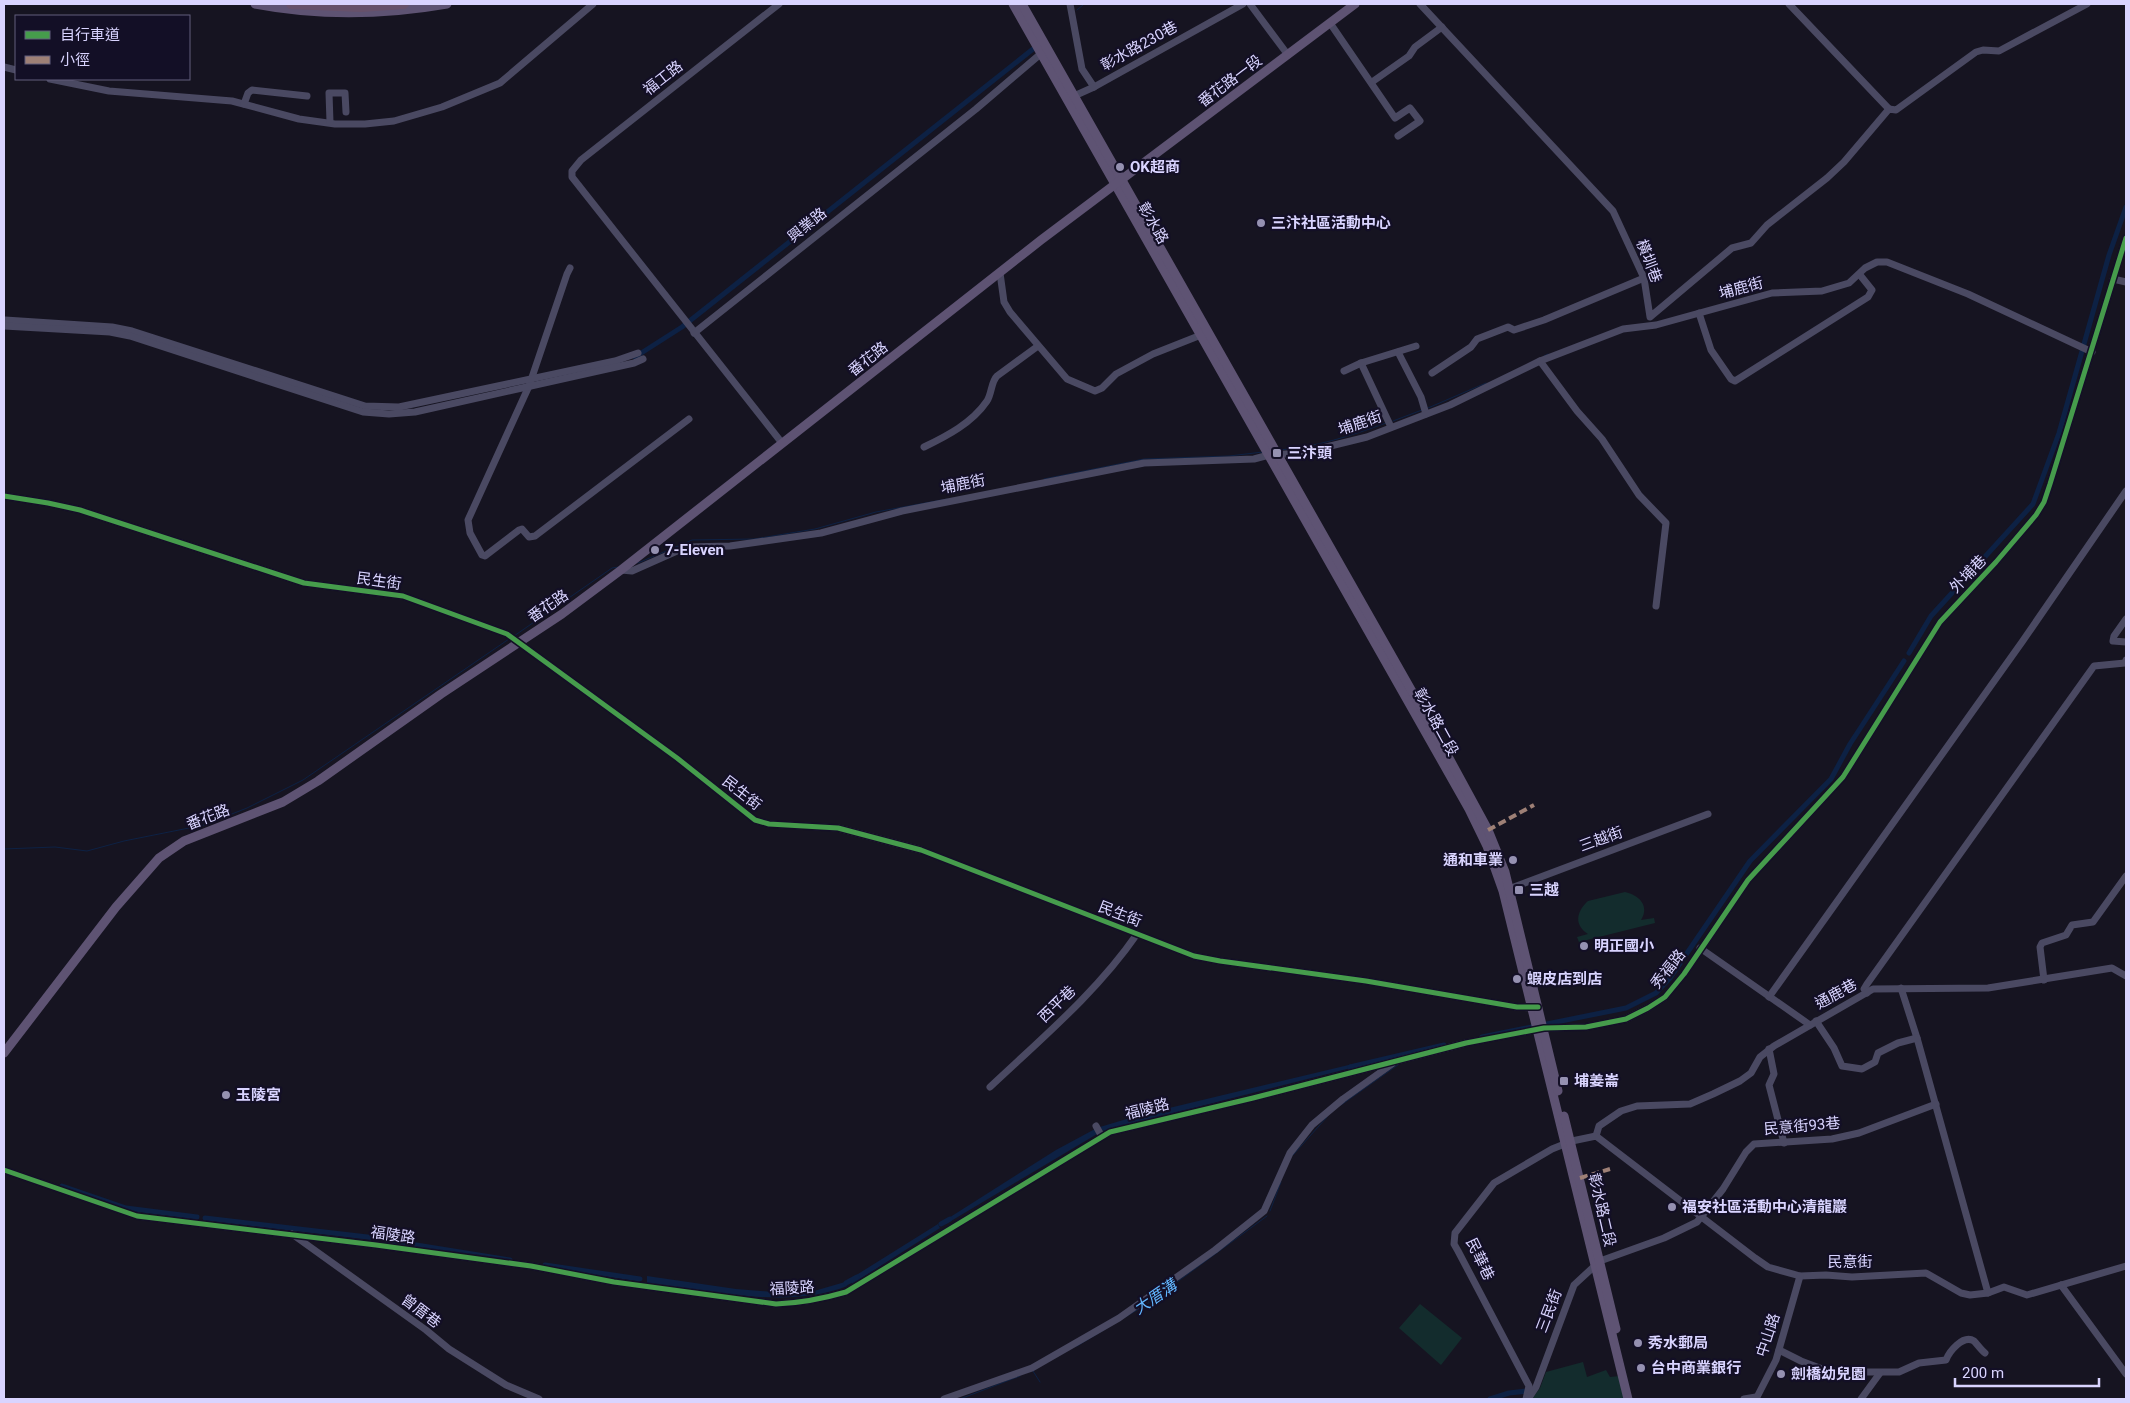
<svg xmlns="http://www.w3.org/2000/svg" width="2130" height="1403" viewBox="0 0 2130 1403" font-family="Roboto,'Noto Sans TC',sans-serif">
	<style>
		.green { fill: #132c2d }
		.water { fill: #0d2144 }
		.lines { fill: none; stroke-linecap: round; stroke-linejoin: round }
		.stream { stroke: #0d2144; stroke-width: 1 }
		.canal { stroke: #0d2144; stroke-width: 5 }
		.minor { stroke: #4a4962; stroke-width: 7 }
		.major { stroke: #5e5373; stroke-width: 9 }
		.highway { stroke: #67516a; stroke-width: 10 }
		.quiet { stroke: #9e8076; stroke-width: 4; stroke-dasharray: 8 4; stroke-linecap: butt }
		.cycleway-casing { stroke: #130f26; stroke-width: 8 }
		.cycleway { stroke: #469c4c; stroke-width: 5 }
		.poi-dot { fill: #9591b1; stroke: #130f26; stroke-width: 2 }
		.labels { text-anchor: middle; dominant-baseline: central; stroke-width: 4.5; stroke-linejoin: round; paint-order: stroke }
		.street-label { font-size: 15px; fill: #d9d4ff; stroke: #130f26 }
		.poi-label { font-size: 15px; font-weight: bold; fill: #d9d4ff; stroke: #130f26; text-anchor: start }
		.water-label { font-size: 16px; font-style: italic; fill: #62b6ff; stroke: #130f26 }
	</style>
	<rect width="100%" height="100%" fill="#161421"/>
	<!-- green -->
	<g class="green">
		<path d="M1625,892C1639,895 1650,906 1641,920L1654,918L1655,923L1579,942L1577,937L1588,934C1574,925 1576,912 1588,901Z"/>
		<polygon points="1420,1304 1462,1338 1441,1365 1399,1328"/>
		<polygon points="1583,1362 1587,1377 1606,1370 1610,1377 1620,1376 1625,1399 1532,1399 1540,1388 1546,1372"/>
	</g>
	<!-- water -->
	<g class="water">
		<polygon points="1357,1063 1355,1067 1103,1131 1100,1127 1140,1115"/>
		<polygon points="1095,1129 1097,1134 946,1224 944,1221 1056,1150"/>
		<polygon points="938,1224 940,1228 852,1284 850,1279"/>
		<path d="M647,1276L736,1289L785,1293L814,1291L845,1282L847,1286C789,1310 708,1290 647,1283Z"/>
	</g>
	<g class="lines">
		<!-- stream -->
		<g class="stream">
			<polyline points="1077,10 1084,4"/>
			<polyline points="1544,356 1548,354"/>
			<polyline points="1428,408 1486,383"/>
			<polyline points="1393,421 1422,410"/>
			<path d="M1279,450C1316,447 1351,436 1386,423"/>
			<polyline points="1044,479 1144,459 1229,456 1263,452"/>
			<polyline points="638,563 692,540 754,539 815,529 876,512 947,499"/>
			<polyline points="514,636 612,568 619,567"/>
			<polyline points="4,849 55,847 87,851 124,841 204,825 247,808 303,780 509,639"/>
			<polyline points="1341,1105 1399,1064"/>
			<polyline points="1293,1155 1327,1117"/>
			<polyline points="1270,1211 1281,1182"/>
			<polyline points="1077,1346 1147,1304 1267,1216"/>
			<polyline points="1033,1371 1040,1382"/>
			<polyline points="960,1399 1020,1376"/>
		</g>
		<!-- canal -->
		<g class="canal">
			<polyline points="635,357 682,327 1033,49"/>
			<polyline points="1909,653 1931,616 2033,504 2059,433 2109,255 2126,207"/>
			<polyline points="1482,1037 1626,1008 1656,993 1670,978 1750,861 1831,779 1850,744 1904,661"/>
			<polyline points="1350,1067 1444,1045"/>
			<polyline points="62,1186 126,1208 197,1217"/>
			<polyline points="205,1218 376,1238"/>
			<polyline points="941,1224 950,1219"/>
			<polyline points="385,1240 510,1260"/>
			<polyline points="545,1265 640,1279"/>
			<polyline points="846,1283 857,1277"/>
			<polyline points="1490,1399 1509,1393 1527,1391"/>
		</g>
		<!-- minor -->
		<g class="minor">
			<polyline points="779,4 581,160 572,171 572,177 782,443"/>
			<polyline points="1070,4 1082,69 1094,87"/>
			<polyline points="1250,4 1288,55"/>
			<polyline points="1420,4 1613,211 1644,278 1650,317 1732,248 1751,243 1767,225 1827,178 1844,162 1889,109 1896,110 1976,52 1983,50 1999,51 2087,4"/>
			<polyline points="1789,4 1889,109"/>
			<polyline points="1330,23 1395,118 1410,108 1420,121 1398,136"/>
			<polyline points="4,67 16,70"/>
			<polyline points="50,79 109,91 232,101 299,119 335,124 365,124 394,121 442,107 500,83 593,4"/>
			<polyline points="1372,82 1409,56 1415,47 1442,27"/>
			<polyline points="1074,96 1094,87 1243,4"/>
			<polyline points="244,104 248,93 252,90 307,96"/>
			<polyline points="330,122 329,93 345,93 346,112"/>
			<polyline points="570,268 567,274 529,386 468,520 470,533 482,555 485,556 519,530 522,529 529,537 535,536 689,419"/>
			<polyline points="1000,273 1004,302 1010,312 1067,379 1095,391 1102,388 1116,374 1153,354 1201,335"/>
			<polyline points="2113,279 2126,282"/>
			<polyline points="1699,313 1711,350 1731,379 1735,381 1868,297 1872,290 1860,275"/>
			<polyline points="5,320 112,327 132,331 365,406 399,407 615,361 638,353"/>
			<polyline points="4,326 110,332 130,336 363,412 389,414 415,412 634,363 643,359"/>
			<polyline points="694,333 976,109 1044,51"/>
			<polyline points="1398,352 1421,397 1426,414"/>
			<polyline points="1540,361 1577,411 1602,439 1639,495 1666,523 1656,606"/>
			<polyline points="1361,363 1391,427"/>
			<polyline points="1344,371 1361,363 1416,346"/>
			<polyline points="1432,373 1471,347 1477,339 1508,327 1514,330 1544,320 1644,278"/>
			<path d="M924,447C947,436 972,423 987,401C992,393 991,382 997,376L1038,346"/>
			<polyline points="4,496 48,503 80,510 304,583 403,596 507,634 677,758 755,820 769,824 838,828 921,850 1194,956 1220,961 1366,981 1517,1007 1535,1008"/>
			<polyline points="621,570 632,571 686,547 730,546 821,533 902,511 1144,463 1254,459 1269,455 1302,453 1367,437 1450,405 1540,361 1623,329 1656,325 1772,293 1822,291 1849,283 1865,268 1877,262 1887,262 1968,294 2092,352"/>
			<polyline points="2126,619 2114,636 2113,641 2126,642"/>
			<polyline points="1506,890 1708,814"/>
			<polyline points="1700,948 1810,1025"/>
			<polyline points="2044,980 2040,947 2042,943 2066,935 2072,925 2093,922 2126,876"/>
			<polyline points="1901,988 1917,1038 1988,1293"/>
			<polyline points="1867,993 1864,989 1867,984 2094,666 2125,663 2126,660"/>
			<polyline points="1769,997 2022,642 2126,491"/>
			<polyline points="1816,1021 1834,1048 1842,1066 1862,1069 1875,1062 1878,1053 1898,1043 1917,1038"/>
			<polyline points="1769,1049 1774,1074 1769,1085 1784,1143"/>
			<path d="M990,1087C1041,1039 1097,992 1137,934"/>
			<polyline points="1096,1126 1101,1135"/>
			<polyline points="1596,1136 1599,1126 1621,1111 1637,1106 1690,1104 1713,1094 1740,1081 1751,1073 1760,1057 1774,1046 1873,989 1988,988 2112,968 2126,976"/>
			<path d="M4,1170L137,1216L376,1245L531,1266L614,1282L776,1304C801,1303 822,1299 846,1292L1110,1132L1253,1098L1466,1043L1544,1028L1586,1027L1626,1019L1648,1008L1665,997L1684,974L1748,880L1843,777L1940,622L1996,562L2036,515L2044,502L2050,484L2126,238"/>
			<polyline points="292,1234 426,1330 449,1349 506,1385 539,1399"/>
			<polyline points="2061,1285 2126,1374"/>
			<path d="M1779,1350L1801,1361L1825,1370L1843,1372H1899L1919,1363L1946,1360C1949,1352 1963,1334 1974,1341C1977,1344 1981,1350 1985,1353"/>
			<polyline points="944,1399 1032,1368 1119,1318 1215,1250 1264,1211 1290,1153 1312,1125 1343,1099 1392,1064"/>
			<polyline points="1526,1399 1529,1386 1458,1251 1454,1244 1455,1233 1494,1183 1552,1149 1572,1141 1596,1136 1755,1258 1768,1267 1800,1276 1826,1275 1852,1277 1926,1273 1961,1293 1970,1295 1988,1293 2004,1287 2027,1295 2126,1266"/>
			<polyline points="1528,1399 1536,1387 1574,1285 1600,1261 1664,1238 1697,1222 1723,1189 1746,1152 1754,1144 1832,1139 1859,1133 1936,1104"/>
			<polyline points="1744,1399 1756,1397"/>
			<polyline points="1756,1399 1776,1360 1800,1276"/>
			<polyline points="1861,1399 1880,1373"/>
		</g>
		<!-- major -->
		<g class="major">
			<path d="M255,4C318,16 384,15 447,4"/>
			<polyline points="1013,4 1469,809 1487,846 1503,891 1628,1399"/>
			<polyline points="1022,4 1431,725 1488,830 1505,872 1558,1091"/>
			<polyline points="4,1053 116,907 159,858 184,841 283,802 318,781 441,694 562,614 621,570 1041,240 1355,4"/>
			<polyline points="1564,1116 1616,1329"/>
		</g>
		<!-- highway -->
		<polyline class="highway" points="291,4 361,7 404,4"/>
		<!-- quiet -->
		<g class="quiet">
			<polyline points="1488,830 1534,805"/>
			<polyline points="1580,1178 1610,1169"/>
		</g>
		<defs>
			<g id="cycleway">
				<polyline points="4,496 48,503 80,510 304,583 403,596 507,634 677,758 755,820 769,824 838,828 921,850 1194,956 1220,961 1366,981 1517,1007 1538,1007"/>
				<path d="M4,1170L137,1216L376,1245L531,1266L614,1282L776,1304C801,1303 822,1299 846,1292L1110,1132L1253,1098L1466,1043L1544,1028L1586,1027L1626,1019L1648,1008L1665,997L1684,974L1748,880L1843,777L1940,622L1996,562L2036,515L2044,502L2050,484L2126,238"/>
			</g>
		</defs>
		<!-- cycleway casing -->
		<use href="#cycleway" class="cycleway-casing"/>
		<!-- cycleway -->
		<use href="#cycleway" class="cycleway"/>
	</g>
	<!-- markers -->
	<g class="poi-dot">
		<circle cx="1120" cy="167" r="5"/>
		<circle cx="1261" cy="223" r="5"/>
		<rect x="1272" y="448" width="10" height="10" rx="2.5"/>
		<circle cx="655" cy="550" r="5"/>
		<circle cx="1513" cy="860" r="5"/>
		<rect x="1514" y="885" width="10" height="10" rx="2.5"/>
		<circle cx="1584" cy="946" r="5"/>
		<circle cx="1517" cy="979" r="5"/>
		<rect x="1559" y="1076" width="10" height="10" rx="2.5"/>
		<circle cx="226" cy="1095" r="5"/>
		<circle cx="1672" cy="1207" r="5"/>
		<circle cx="1638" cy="1343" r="5"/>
		<circle cx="1641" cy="1368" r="5"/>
		<circle cx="1781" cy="1374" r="5"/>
	</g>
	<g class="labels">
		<!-- street labels -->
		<g class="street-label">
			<text transform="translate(1139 46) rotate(-29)">彰水路230巷</text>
			<text transform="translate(663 78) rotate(-38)">福工路</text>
			<text transform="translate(1230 81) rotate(-37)">番花路一段</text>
			<text transform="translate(1153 223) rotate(60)">彰水路</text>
			<text transform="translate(807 225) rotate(-39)">興業路</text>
			<text transform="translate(1649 261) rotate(69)">橫圳巷</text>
			<text transform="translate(1741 288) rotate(-15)">埔鹿街</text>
			<text transform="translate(868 359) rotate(-38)">番花路</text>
			<text transform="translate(1360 423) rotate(-19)">埔鹿街</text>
			<text transform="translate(963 484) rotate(-11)">埔鹿街</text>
			<text transform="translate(1968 574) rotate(-46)">外埔巷</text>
			<text transform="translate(379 581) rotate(8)">民生街</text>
			<text transform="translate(548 606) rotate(-34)">番花路</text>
			<text transform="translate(1436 722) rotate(61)">彰水路二段</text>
			<text transform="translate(742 793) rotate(38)">民生街</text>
			<text transform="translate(208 817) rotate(-21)">番花路</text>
			<text transform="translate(1601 839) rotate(-20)">三越街</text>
			<text transform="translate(1120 914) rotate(21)">民生街</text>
			<text transform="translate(1668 969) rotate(-51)">秀福路</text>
			<text transform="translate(1836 994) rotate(-29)">通鹿巷</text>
			<text transform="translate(1057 1004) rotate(-44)">西平巷</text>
			<text transform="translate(1147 1109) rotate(-14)">福陵路</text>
			<text transform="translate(1802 1126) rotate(-5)">民意街93巷</text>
			<text transform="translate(1602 1210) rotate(77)">彰水路二段</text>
			<text transform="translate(393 1235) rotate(8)">福陵路</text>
			<text transform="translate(1480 1259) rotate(64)">民華巷</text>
			<text x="1850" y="1262">民意街</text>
			<text transform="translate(792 1288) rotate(-3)">福陵路</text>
			<text transform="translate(421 1311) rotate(37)">曾厝巷</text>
			<text transform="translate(1549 1311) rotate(-69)">三民街</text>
			<text transform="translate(1768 1335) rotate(-72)">中山路</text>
		</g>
		<!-- poi labels -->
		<g class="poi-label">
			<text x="1130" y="167">OK超商</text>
			<text x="1271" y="223">三汴社區活動中心</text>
			<text x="1287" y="453">三汴頭</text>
			<text x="665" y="550">7-Eleven</text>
			<text x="1503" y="860" text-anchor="end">通和車業</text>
			<text x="1529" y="890">三越</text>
			<text x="1594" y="946">明正國小</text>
			<text x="1527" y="979">蝦皮店到店</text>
			<text x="1574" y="1081">埔姜崙</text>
			<text x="236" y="1095">玉陵宮</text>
			<text x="1682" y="1207">福安社區活動中心清龍巖</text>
			<text x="1648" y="1343">秀水郵局</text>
			<text x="1651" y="1368">台中商業銀行</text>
			<text x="1791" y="1374">劍橋幼兒園</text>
		</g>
		<!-- water labels -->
		<g class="water-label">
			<text transform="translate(1155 1297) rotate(-34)">大厝溝</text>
		</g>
	</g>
	<!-- border -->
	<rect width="2130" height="1403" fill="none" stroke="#d9d4ff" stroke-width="10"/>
	<!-- legend -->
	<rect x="15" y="15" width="175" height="65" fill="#130f26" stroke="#625e7d"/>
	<rect x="25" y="31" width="25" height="8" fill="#469c4c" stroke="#625e7d"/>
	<text x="60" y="40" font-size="15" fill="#d9d4ff">自行車道</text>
	<rect x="25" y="56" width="25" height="8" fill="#9e8076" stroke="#625e7d"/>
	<text x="60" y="65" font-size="15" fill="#d9d4ff">小徑</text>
	<!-- scale -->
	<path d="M1955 1378v8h144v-8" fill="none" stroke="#d9d4ff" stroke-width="2.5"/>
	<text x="1962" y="1378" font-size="15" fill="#d9d4ff" stroke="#130f26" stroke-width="4" paint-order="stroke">200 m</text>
</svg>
